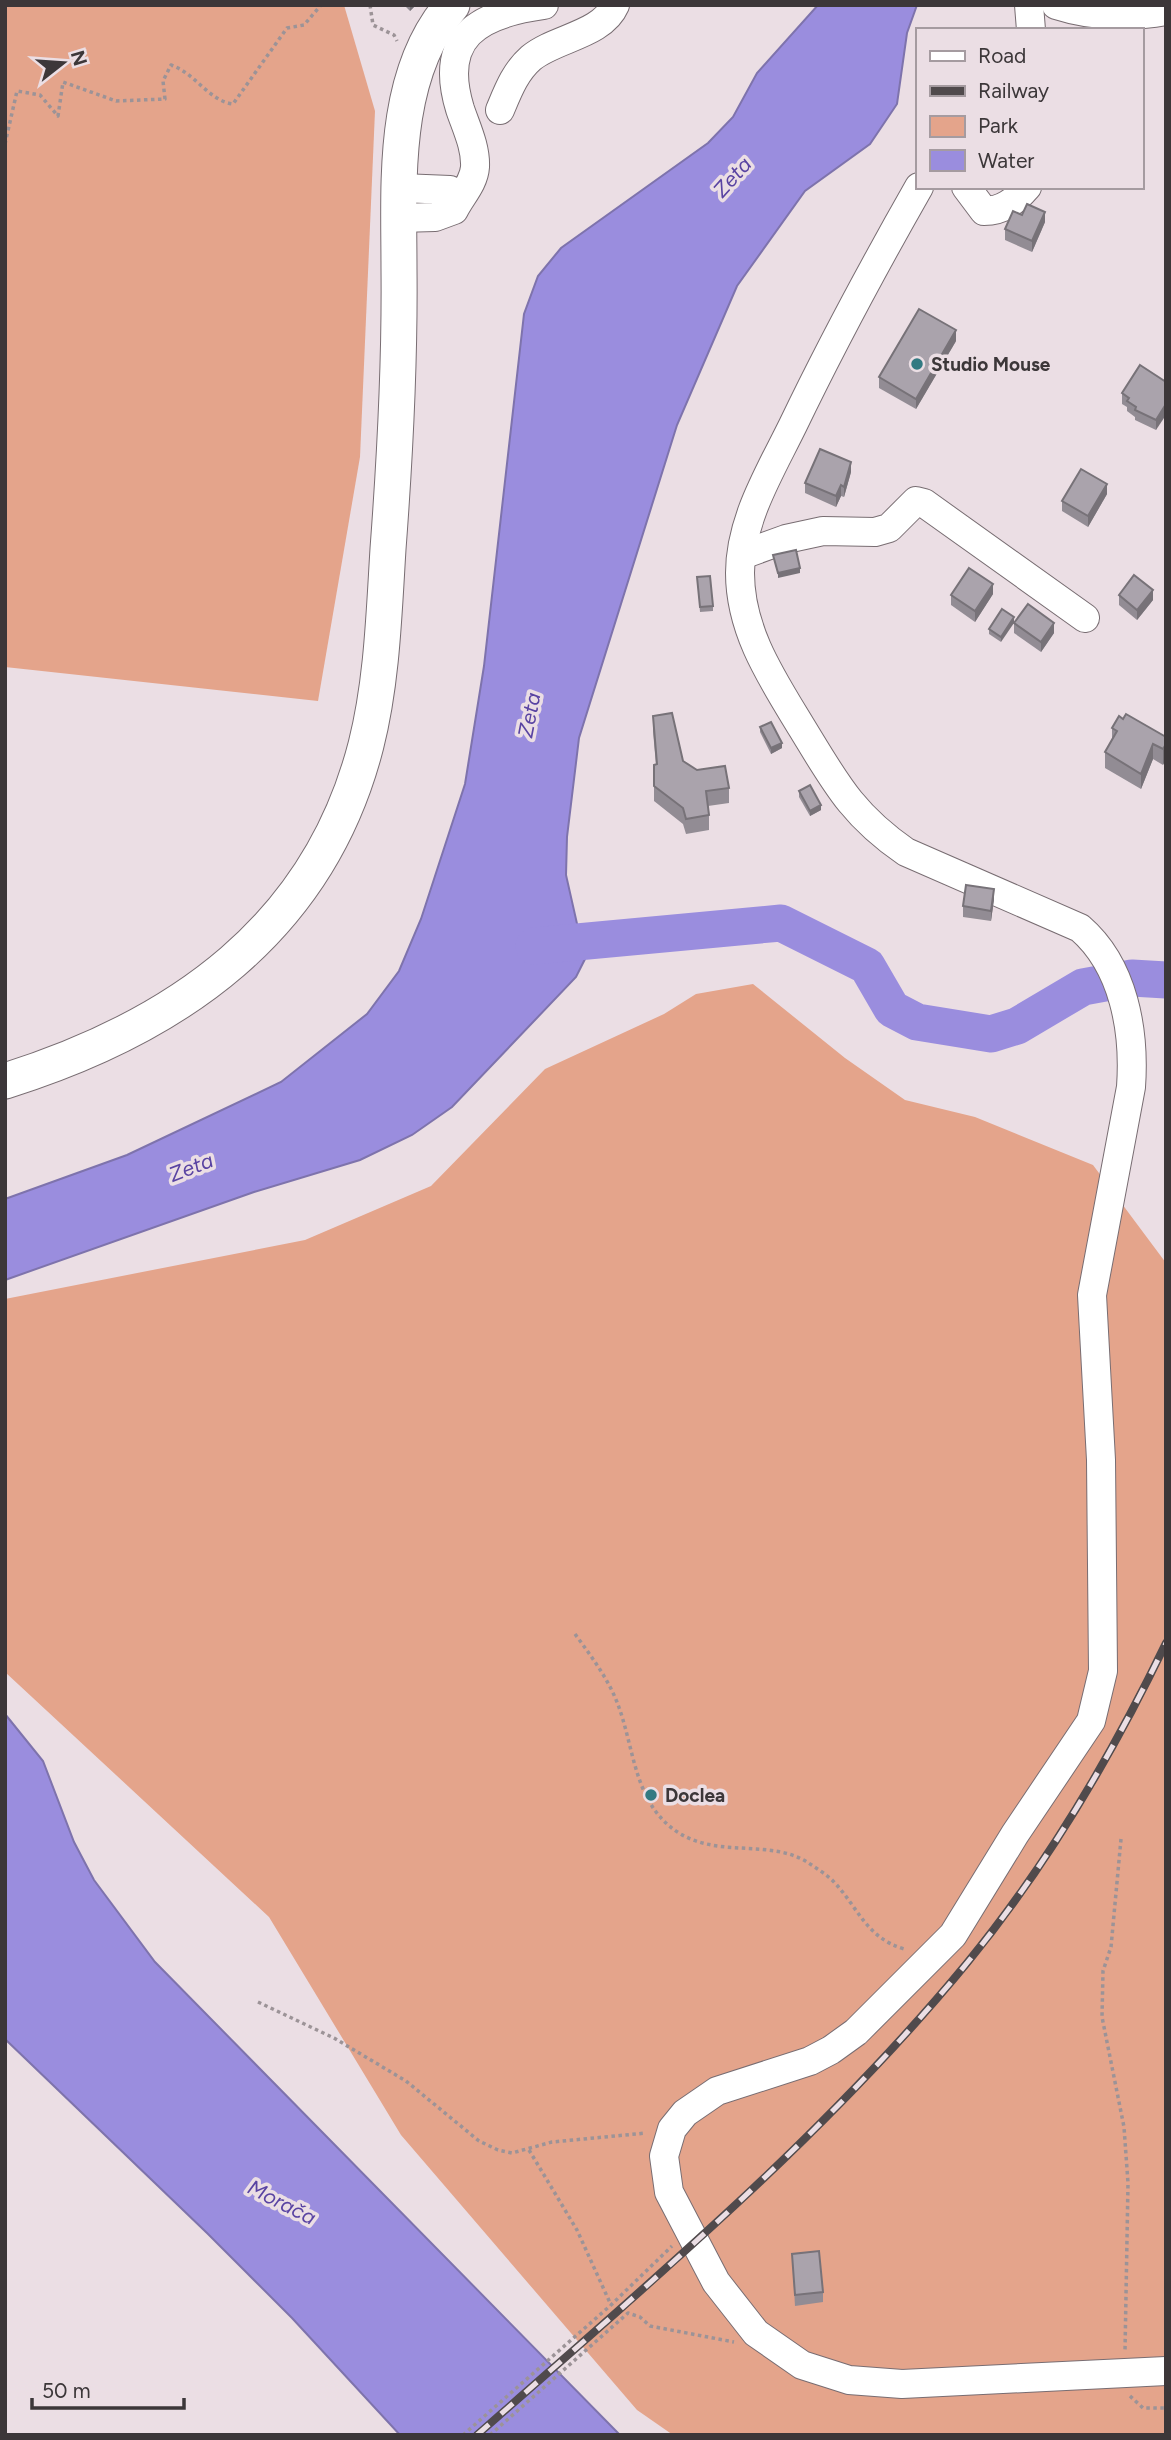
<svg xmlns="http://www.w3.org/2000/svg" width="1171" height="2440" viewBox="0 0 1171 2440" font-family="Figtree,sans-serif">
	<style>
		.green { fill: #e4a48b }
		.water { fill: #9a8dde; stroke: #7e73ac; stroke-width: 2 }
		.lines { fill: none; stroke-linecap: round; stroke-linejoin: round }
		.river { stroke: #9a8dde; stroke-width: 37 }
		.minor-casing { stroke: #786d72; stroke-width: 30 }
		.major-casing { stroke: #786d72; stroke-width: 37 }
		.path { stroke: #9c9397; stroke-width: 3.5; stroke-dasharray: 3.5 3.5; stroke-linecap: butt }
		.minor { stroke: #fff; stroke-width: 28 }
		.major { stroke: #fff; stroke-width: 35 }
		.rail-casing { stroke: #504a4c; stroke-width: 8 }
		.rail { stroke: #ebdee4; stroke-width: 5; stroke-dasharray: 16; stroke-linecap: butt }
		.wall { fill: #928c94 }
		.shaded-wall { fill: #777278 }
		.building { fill: #aaa3ac; stroke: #777278; stroke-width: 2 }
		.poi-dot { fill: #327a82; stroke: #ebdee4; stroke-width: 2.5 }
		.labels { text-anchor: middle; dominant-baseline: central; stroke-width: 7; stroke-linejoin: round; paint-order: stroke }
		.poi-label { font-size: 19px; font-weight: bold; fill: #3c3739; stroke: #ebdee4; text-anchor: start }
		.water-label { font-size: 21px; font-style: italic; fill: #5943a2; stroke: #ebdee4 }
	</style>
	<rect width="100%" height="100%" fill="#ebdee4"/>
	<!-- green -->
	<g class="green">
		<polygon points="5,5 344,5 375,111 360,457 318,701 5,667"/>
		<polygon points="753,984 845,1058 905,1100 975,1117 1093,1165 1166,1263 1166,2435 673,2435 637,2410 401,2135 269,1917 5,1672 5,1299 305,1240 431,1186 545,1069 664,1014 696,994"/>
	</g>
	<!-- water -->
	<g class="water">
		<polygon points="818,5 917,5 907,33 897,104 870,144 805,191 737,286 677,425 579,738 567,837 566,875 585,959 576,977 452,1107 412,1135 360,1160 254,1192 5,1280 5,1199 127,1155 281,1082 367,1014 399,971 421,919 465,784 484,666 524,314 538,276 561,248 708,143 733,117 757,73"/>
		<polygon points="5,1714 43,1761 74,1842 94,1880 155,1962 620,2435 400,2435 292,2318 207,2233 5,2039"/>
	</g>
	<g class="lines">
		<!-- river -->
		<polyline class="river" points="534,946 781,923 867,966 892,1009 917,1022 991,1034 1017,1026 1083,987 1132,978 1166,980"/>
		<defs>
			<g id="minor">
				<polyline points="1029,5 1031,30"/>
				<path d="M1056,5C1093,17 1128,18 1166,11"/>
				<path d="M500,110C508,91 515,72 531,58C555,38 602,35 615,5"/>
				<path d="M919,187C874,266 832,344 793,425C770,472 740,520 740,573C740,632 773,680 802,728C835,782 852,815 906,852L1080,928C1124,966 1135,1031 1131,1087L1092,1295L1101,1460L1103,1671L1091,1721L1015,1834L953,1935L856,2032L831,2050L810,2061L717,2091L685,2113L672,2129L664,2156L669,2192L716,2282L756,2333L802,2365L849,2380L902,2384L1166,2371"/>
				<path d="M966,187L984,211C1003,211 1015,201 1027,187"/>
				<polyline points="401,188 450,190 461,196"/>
				<path d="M399,218L435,217L454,210C461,196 474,183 475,167C476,147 466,127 460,109C438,37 478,14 544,5"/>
				<polyline points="742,555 786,539 823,531 875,532 889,528 916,501 924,503 1085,618"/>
			</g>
			<path id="major" d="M5,1081C177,1027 319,929 366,745C382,682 384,614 388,549C395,456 400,362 399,269C399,183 391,75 452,5"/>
		</defs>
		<!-- minor casing -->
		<use href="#minor" class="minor-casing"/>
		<!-- major casing -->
		<use href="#major" class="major-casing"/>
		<!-- path -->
		<g class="path">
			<polyline points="370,5 373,25 394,35 397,41"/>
			<path d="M5,144L17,91L40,95L58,116L63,82L116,101L165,99L163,81L171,65C195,73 209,101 233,104L287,28L304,25L321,5"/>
			<polyline points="5,173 5,188"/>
			<path d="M575,1634C591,1656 607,1677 617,1702C635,1748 633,1804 679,1833C719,1858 770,1839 807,1862C816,1868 826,1874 833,1881C859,1908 865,1937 904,1949"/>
			<polyline points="1121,1839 1111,1947 1103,1971 1102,2017 1124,2127 1128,2183 1125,2351"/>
			<polyline points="258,2002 334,2038 406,2081 479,2141 498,2150 512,2153 552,2142 646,2133"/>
			<polyline points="529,2150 577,2230 611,2305"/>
			<polyline points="1130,2396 1143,2408 1166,2408"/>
			<polyline points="463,2435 611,2305 672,2246"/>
			<polyline points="490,2435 628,2313 640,2317 650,2326 734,2342"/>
		</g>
		<!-- minor -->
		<use href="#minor" class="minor"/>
		<!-- major -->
		<use href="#major" class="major"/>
		<defs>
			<path id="rail" d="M477,2435C647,2285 823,2138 967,1963C1046,1867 1112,1755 1166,1643"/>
		</defs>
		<!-- rail casing -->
		<use href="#rail" class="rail-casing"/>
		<!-- rail -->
		<use href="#rail" class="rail"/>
	</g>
	<!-- wall -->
	<g class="wall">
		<polygon points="404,5 416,5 410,11"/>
		<polygon points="1022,215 1045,222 1032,252 1005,240 1005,229"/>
		<polygon points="956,341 916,409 879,388 879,377"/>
		<polygon points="1166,382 1156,430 1135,420 1135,417 1127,411 1127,407 1122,404 1122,393"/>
		<polygon points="851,472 844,497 841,496 836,507 805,493 805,483"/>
		<polygon points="1107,494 1088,527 1062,511 1062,501"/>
		<polygon points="697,577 713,606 713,611 700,612"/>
		<polygon points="993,594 975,622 951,605 951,595"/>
		<polygon points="1119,595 1153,600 1137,620 1119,605"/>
		<polygon points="1002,609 1001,642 989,634 989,629"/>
		<polygon points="1014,623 1054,633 1041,652 1014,633"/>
		<polygon points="653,716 683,761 697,770 729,788 729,803 708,806 709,815 709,830 686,834 683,824 654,801 654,765 656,765 653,731"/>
		<polygon points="1123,719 1166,737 1163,765 1153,759 1141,789 1105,768 1105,752 1112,739 1112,728"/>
		<polygon points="760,727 782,748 771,754 760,732"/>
		<polygon points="799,791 821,810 810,816 799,797"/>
		<polygon points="994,899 991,921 963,917 963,906"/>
		<polygon points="792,2254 823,2292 823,2302 795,2306"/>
	</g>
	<!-- shaded-wall -->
	<g class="shaded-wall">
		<polygon points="410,5 416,5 410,11"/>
		<polygon points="1045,212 1045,222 1032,252 1032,241"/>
		<polygon points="956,330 956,341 916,409 916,399"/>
		<polygon points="1166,404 1166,415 1156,430 1156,420"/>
		<polygon points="851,462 851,472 844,497 844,487"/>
		<polygon points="1107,484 1107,494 1088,527 1088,516"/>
		<polygon points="841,485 841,496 836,507 836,496"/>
		<polygon points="800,568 800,573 778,578 778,573"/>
		<polygon points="993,584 993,594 975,622 975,611"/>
		<polygon points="1153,590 1153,600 1137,620 1137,610"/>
		<polygon points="1014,617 1014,623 1001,642 1001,637"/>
		<polygon points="1054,623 1054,633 1041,652 1041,642"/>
		<polygon points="782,743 782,748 771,754 771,748"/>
		<polygon points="1153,744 1153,759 1141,789 1141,774"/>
		<polygon points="1166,744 1166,760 1163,765 1163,749"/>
		<polygon points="821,805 821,810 810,816 810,811"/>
		<polygon points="994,889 994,899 991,921 991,911"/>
	</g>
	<!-- building -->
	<g class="building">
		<polygon points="1027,204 1045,212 1032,241 1005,229 1013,211 1022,215"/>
		<polygon points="919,309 956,330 916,399 879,377"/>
		<polygon points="1140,365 1166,382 1166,404 1156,420 1135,410 1136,407 1127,401 1129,398 1122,393"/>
		<polygon points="820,449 851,462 844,487 841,485 836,496 805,483"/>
		<polygon points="1081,469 1107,484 1088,516 1062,501"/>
		<polygon points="796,550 800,568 778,573 773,555"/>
		<polygon points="969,568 993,584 975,611 951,595"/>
		<polygon points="1134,575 1153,590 1137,610 1119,595"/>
		<polygon points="710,576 713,606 700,607 697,577"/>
		<polygon points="1028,604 1054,623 1041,642 1014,623"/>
		<polygon points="1002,609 1014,617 1001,637 989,629"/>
		<polygon points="672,713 683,761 697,770 725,766 729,788 706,791 709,815 686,819 683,808 654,786 654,765 657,764 653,716"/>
		<polygon points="1126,714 1166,737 1166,744 1163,749 1153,744 1141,774 1105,752 1117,731 1112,728 1119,716 1123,719"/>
		<polygon points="771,722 782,743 771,748 760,727"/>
		<polygon points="810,785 821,805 810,811 799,791"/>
		<polygon points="966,885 994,889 991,911 963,906"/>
		<polygon points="819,2251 823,2292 795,2295 792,2254"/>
	</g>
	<!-- markers -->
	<g class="poi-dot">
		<circle cx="917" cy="364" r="7"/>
		<circle cx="651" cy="1795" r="7"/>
	</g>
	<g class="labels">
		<!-- poi labels -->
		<g class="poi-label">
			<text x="931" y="364">Studio Mouse</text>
			<text x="665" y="1795">Doclea</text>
		</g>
		<!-- water labels -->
		<g class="water-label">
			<text transform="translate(732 177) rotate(-48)">Zeta</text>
			<text transform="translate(529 715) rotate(-79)">Zeta</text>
			<text transform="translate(191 1167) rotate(-21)">Zeta</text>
			<text transform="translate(282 2202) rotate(27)">Morača</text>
		</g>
	</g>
	<!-- border -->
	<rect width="1171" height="2440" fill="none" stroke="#3c3739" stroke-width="14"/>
	<!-- legend -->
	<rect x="916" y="28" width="228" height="161" fill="#ebdee4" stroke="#a59ba0" stroke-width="2"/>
	<rect x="930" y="51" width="35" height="10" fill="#ffffff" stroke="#a59ba0" stroke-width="2"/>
	<text x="978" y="63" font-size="21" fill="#3c3739">Road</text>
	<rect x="930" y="86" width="35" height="10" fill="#504a4c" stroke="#a59ba0" stroke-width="2"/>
	<text x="978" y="98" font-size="21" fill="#3c3739">Railway</text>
	<rect x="930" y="116" width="35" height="21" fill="#e4a48b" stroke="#a59ba0" stroke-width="2"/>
	<text x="978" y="133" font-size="21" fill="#3c3739">Park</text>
	<rect x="930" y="150" width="35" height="21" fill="#9a8dde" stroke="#a59ba0" stroke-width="2"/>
	<text x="978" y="168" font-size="21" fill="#3c3739">Water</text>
	<!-- north arrow -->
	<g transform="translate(63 63) rotate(73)" stroke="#ebdee4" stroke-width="5" paint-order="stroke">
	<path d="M0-5L12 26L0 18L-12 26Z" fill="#3c3739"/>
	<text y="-10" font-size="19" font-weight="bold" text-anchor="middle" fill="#3c3739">N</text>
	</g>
	<!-- scale -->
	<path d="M32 2398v10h152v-10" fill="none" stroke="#3c3739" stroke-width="3.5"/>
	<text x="42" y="2398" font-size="21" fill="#3c3739" stroke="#ebdee4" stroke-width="5" paint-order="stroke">50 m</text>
</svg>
